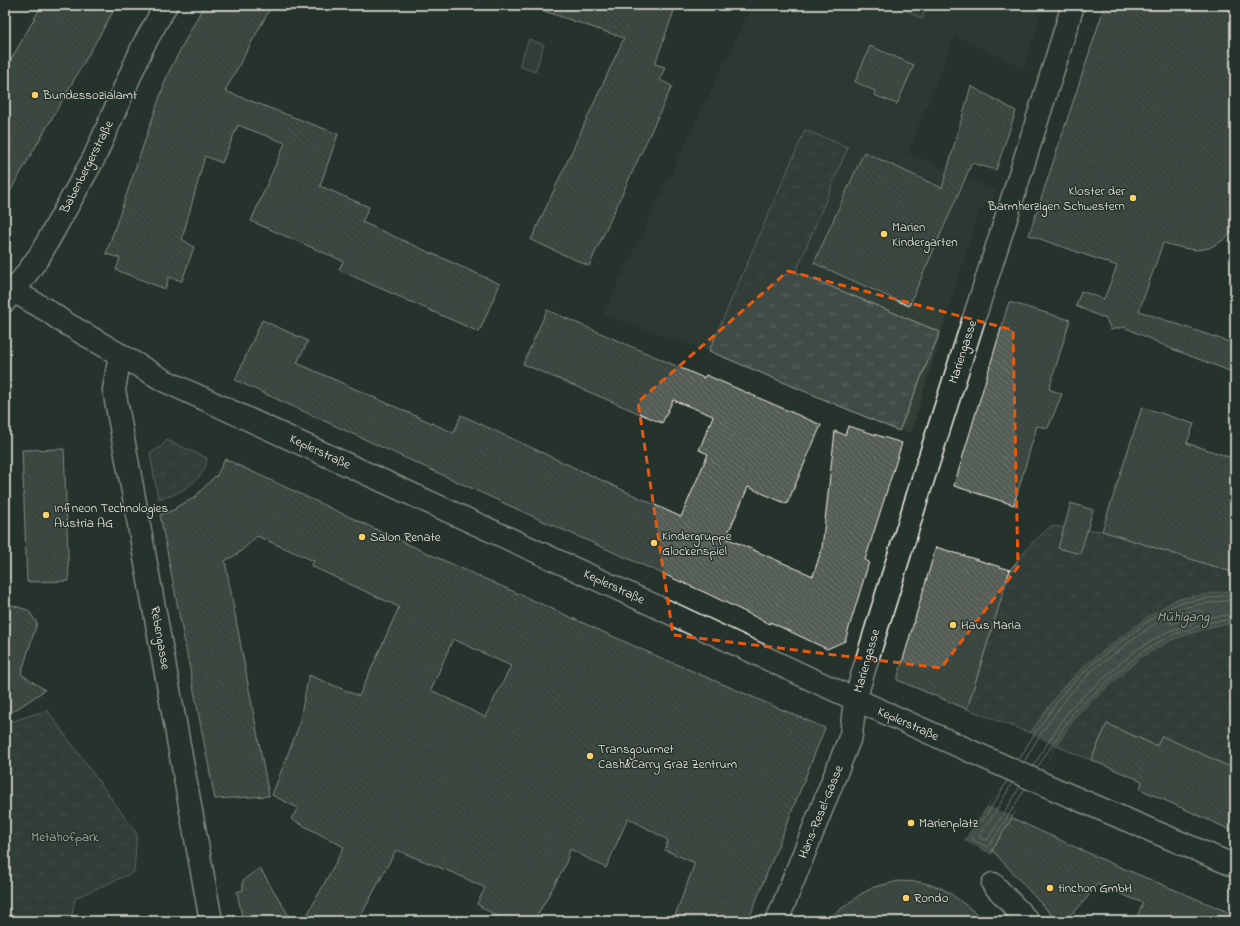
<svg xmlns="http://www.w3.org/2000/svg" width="1240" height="926" viewBox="0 0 1240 926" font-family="'Indie Flower',sans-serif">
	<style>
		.built { fill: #333f39 }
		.grass { fill: url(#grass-tufts); stroke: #9a9e96 }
		.garden { fill: #414b45; stroke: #9a9e96 }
		.water { fill: url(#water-waves); stroke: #9fa39b }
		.pier { fill: #26332d }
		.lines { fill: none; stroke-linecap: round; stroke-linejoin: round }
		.shore { stroke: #bcbdb5; stroke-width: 1 }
		.building { fill: url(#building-back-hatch); stroke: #f4f1e8; fill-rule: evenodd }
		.minor-casing { stroke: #f4f1e8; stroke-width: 25 }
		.tertiary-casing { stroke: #f4f1e8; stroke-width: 25 }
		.primary-casing { stroke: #f4f1e8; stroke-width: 25 }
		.minor { stroke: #26332d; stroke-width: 22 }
		.tertiary { stroke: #26332d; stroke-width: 22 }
		.primary { stroke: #26332d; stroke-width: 22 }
		.marked { fill: none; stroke: #e8590c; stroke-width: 3; stroke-dasharray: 8 5; stroke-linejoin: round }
		.poi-dot { fill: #ffd166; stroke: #26332d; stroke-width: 1.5 }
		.labels { text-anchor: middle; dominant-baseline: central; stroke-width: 3; stroke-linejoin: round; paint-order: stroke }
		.poi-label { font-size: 13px; fill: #f4f1e8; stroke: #26332d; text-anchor: start }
		.street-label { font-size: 13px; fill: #f4f1e8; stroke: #26332d }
		.park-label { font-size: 13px; fill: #bebfb7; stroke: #26332d }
		.water-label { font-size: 14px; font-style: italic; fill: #bcbdb5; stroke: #26332d }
	</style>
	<defs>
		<pattern id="grass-tufts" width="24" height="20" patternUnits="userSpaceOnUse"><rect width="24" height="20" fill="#414b45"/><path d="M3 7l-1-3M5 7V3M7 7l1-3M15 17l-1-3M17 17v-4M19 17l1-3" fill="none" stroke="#5d6560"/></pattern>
		<pattern id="water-waves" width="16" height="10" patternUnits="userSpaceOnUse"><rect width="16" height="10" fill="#676f68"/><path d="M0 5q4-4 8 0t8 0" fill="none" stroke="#565a55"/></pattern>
		<pattern id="building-back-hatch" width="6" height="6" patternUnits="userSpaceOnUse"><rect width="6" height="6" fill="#525c55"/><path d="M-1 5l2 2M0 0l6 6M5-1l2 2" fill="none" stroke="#6c746d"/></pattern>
	</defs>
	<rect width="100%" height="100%" fill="#26332d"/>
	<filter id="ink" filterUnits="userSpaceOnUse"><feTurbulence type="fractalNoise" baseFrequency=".025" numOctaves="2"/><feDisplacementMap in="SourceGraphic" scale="8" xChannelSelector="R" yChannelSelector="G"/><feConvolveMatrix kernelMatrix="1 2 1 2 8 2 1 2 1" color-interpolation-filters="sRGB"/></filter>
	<g filter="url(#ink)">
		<!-- built -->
		<polygon class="built" points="752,5 1044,5 1024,69 955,36 908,153 996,190 994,196 979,211 911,432 899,431 709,351 603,315"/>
		<!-- grass -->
		<g class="grass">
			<polygon points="897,5 926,5 922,19"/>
			<polygon points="805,130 848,147 796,272 940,332 899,431 709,351"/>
			<path d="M167,440L207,458C206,462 206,465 205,468C198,482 174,499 158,498L150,453L161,447Z"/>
			<polygon points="1051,526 1102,531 1235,573 1235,769 1157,746 1107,724 1091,760 1056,746 1030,733 967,709 1010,570 1032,543"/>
			<polygon points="47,710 137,834 134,872 75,898 71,921 5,921 5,719 13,721"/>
		</g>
		<!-- garden -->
		<polygon class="garden" points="529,39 544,45 535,72 519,66"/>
		<!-- water -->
		<polygon class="water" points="1235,590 1235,623 1213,626 1171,640 1141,657 1078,713 1056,746 992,850 992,854 965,840 988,806 1030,733 1061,690 1088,663 1149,616 1177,599"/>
		<!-- pier -->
		<polygon class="pier" points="1030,733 1056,746 1019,808 1012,816 988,806 1007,770 1025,738"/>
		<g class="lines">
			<!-- shore -->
			<g class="shore">
				<polygon points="1201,610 1203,612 1202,614 1172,624 1170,623 1171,620 1182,613"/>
				<polyline points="1019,760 1033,736 1064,692 1090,666 1151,619 1178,603 1235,594"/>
				<polyline points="1024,762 1038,738 1068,696 1094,669 1154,624 1180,608 1235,599"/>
				<polyline points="1033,766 1071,707 1136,650 1167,632 1211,617 1235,614"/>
				<polyline points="1037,768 1075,710 1139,654 1169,636 1212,622 1235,619"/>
				<polyline points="1007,781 991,808 972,837 973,840 987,847 989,846 1025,789"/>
				<polyline points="1012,783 996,811 979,835 980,838 985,840 988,839 1020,787"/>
			</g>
		</g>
		<!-- building -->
		<g class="building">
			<polygon points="42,5 117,5 5,200 5,70"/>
			<polygon points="204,5 272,5 225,91 338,134 320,186 369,207 362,222 500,284 479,332 339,270 343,261 251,221 285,143 238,125 222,163 205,156 182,239 194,247 182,281 169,277 165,289 116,270 120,258 106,254 168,73"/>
			<polygon points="538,5 676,5 655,64 665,67 660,80 672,86 589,266 531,240 624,38 538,9"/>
			<polygon points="1105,5 1235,5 1235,229 1222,241 1209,248 1196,250 1183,248 1163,243 1139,311 1235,344 1235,373 1172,349 1124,327 1111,330 1106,319 1076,306 1081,291 1104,299 1117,266 1029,235"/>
			<polygon points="870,46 914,65 897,104 874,95 875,91 855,82"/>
			<polygon points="971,86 1016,111 996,170 972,163 909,306 814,263 864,152 942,188"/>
			<polygon points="1009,302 1070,320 1049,389 1062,394 1048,428 1037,426 1014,505 954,486"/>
			<polygon points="547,310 704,378 706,375 821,425 787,504 748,487 726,538 813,576 822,548 835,431 845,435 848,426 902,443 865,560 869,562 845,641 827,649 770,622 770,624 706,593 543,521 235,380 262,320 308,341 297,363 454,433 461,415 681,517 708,454 699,450 713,416 673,400 662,423 523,364"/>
			<polygon points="1142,407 1194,424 1187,443 1235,459 1235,573 1102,531"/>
			<polygon points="64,449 69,581 27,582 22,450"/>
			<path d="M225,459L427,553L548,607L643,650L825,728L748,921H673L695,863L665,850L668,840L628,818L606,868L570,849L565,866L534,921H504L477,904L485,888L456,874L396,850L358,921H304L344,847L291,819L298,808L272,795L298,728L309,675L359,696L399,607L311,566L314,561L257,536L239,553L225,561L269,796L215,799L160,515L176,509V507L194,498L215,476L216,477ZM453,639L511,666L485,717L431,690Z"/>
			<polygon points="1071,503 1093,510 1080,554 1058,548"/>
			<polygon points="936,547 1010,570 967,709 897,680"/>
			<polygon points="5,603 28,610 37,623 21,674 45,690 5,717"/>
			<polygon points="1107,724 1157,746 1162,736 1235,769 1235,832 1140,789 1142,781 1091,760"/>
			<polygon points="1012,818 1108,862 1235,915 1235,921 1135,921 1143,903 1097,884 1086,899 1077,909 1062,921 1057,921 992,850"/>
			<polygon points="260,868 292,921 243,921 237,892 243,890 243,880"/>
			<polygon points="899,881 920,882 932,885 941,888 950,893 986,921 825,921 861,894 874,887"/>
		</g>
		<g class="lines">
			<defs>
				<g id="minor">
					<polyline points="5,301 14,291 40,255 94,158 143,46 166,5"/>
					<polyline points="120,355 114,390 133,492 211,921"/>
					<polyline points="993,884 1028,921"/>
					<polyline points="777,921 851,735 855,700"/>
				</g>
				<path id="tertiary" d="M855,700C873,638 893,576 912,514C965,344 1021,175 1073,5"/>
				<polyline id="primary" points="5,286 48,311 62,321 165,381 651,604 817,682 1059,791 1235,866"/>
			</defs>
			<!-- minor casing -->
			<use href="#minor" class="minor-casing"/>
			<!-- tertiary casing -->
			<use href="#tertiary" class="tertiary-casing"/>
			<!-- primary casing -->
			<use href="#primary" class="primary-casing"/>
			<!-- minor -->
			<use href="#minor" class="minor"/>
			<!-- tertiary -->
			<use href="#tertiary" class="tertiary"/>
			<!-- primary -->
			<use href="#primary" class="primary"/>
		</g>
	</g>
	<!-- marked area -->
	<path d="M0 0H1240V926H0ZM788,271L1013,330L1018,567L941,668L673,635L638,402Z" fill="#26332d" fill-opacity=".55" fill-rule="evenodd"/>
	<path class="marked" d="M788,271L1013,330L1018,567L941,668L673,635L638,402Z"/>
	<!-- markers -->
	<g class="poi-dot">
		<circle cx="35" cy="95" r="4"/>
		<circle cx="1133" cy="198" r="4"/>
		<circle cx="884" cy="234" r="4"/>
		<circle cx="46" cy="515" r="4"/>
		<circle cx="362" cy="537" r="4"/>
		<circle cx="654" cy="543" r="4"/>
		<circle cx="953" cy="625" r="4"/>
		<circle cx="590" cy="756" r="4"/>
		<circle cx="911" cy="823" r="4"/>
		<circle cx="1050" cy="888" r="4"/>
		<circle cx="906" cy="898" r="4"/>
	</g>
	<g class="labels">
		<!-- poi labels -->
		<g class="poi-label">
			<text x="43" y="95">Bundessozialamt</text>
			<text x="1125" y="191" text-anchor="end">Kloster der<tspan x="1125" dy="15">Barmherzigen Schwestern</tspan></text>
			<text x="892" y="227">Marien<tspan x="892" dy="15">Kindergarten</tspan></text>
			<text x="54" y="508">Infineon Technologies<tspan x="54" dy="15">Austria AG</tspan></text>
			<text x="662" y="536">Kindergruppe<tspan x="662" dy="15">Glockenspiel</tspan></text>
			<text x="370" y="537">Salon Renate</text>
			<text x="961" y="625">Haus Maria</text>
			<text x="598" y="749">Transgourmet<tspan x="598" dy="15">Cash&amp;Carry Graz Zentrum</tspan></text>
			<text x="919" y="823">Marienplatz</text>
			<text x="1058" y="888">tinchon GmbH</text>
			<text x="914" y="898">Rondo</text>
		</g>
		<!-- street labels -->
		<g class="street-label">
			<text transform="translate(87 167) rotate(-63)">Babenbergerstraße</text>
			<text transform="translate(963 352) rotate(-72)">Mariengasse</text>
			<text transform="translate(320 452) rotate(25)">Keplerstraße</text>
			<text transform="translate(614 587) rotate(25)">Keplerstraße</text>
			<text transform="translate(160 638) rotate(80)">Rebengasse</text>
			<text transform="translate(867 661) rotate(-74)">Mariengasse</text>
			<text transform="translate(908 724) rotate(24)">Keplerstraße</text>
			<text transform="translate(821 812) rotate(-68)">Hans-Resel-Gasse</text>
		</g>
		<!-- park labels -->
		<g class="park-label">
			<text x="65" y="837">Metahofpark</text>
		</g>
		<!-- water labels -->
		<g class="water-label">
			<text x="1183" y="617">Mühlgang</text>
		</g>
	</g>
	<!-- margin -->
	<rect width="1240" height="926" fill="none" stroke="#26332d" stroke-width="20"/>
	<rect x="10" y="10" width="1220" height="906" fill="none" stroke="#f4f1e8" stroke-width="1.5" filter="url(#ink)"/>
</svg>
